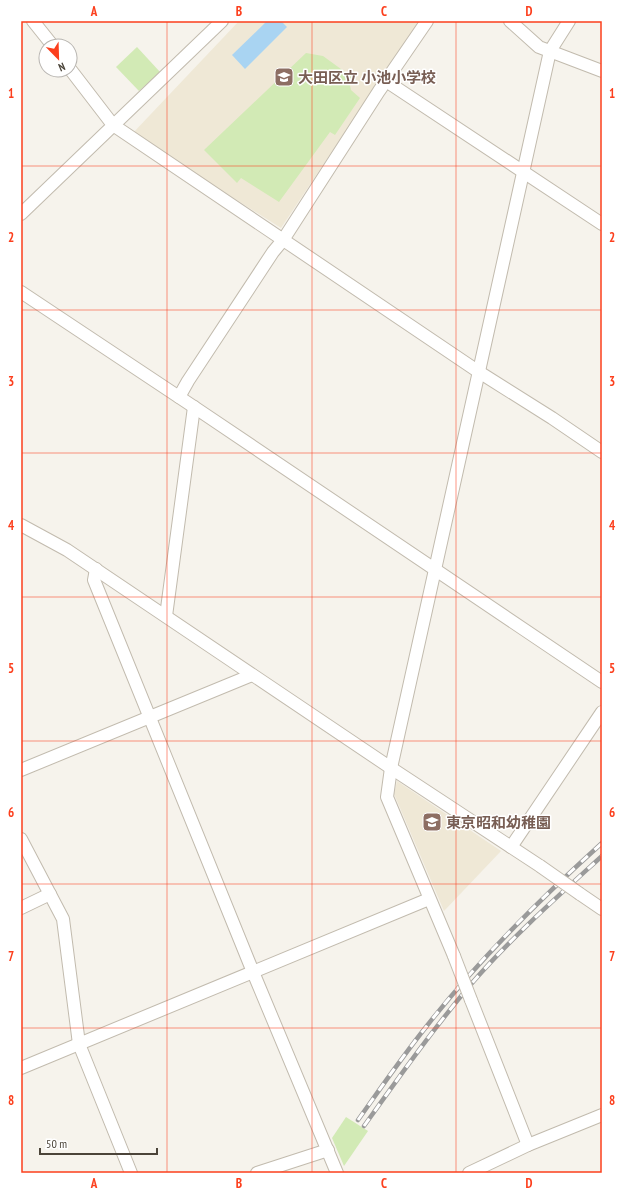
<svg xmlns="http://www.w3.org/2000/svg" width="623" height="1194" viewBox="0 0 623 1194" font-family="'PT Sans Narrow','Noto Sans JP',sans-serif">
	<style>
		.education { fill: #efe8d6 }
		.green { fill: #d2eab5 }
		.water { fill: #a9d4f2 }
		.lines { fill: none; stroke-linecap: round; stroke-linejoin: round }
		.street-casing { stroke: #c2bbae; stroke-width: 14 }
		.street { stroke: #fff; stroke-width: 12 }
		.rail-casing { stroke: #9a9a9a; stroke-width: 4.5 }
		.rail { stroke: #fff; stroke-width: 3; stroke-dasharray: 9; stroke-linecap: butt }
		.street-bridge-casing { stroke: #c2bbae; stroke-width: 14; stroke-linecap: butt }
		.street-bridge { stroke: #fff; stroke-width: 12 }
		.grid { fill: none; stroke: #fc3f1d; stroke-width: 1; stroke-opacity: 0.55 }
		.labels { text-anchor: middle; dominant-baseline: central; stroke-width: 3; stroke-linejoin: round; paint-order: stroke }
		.education-label { font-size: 15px; font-weight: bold; fill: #785e54; stroke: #fff; text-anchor: start }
		.neatline { fill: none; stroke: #fc3f1d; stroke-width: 1.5 }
		.grid-label { font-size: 13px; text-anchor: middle; font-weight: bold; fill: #fc3f1d }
	</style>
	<rect width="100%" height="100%" fill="#f6f3ec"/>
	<!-- education -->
	<g class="education">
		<polygon points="239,21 419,21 281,228 132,134"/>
		<polygon points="397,781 501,851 444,911 394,794"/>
	</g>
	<!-- green -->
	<g class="green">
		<polygon points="137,47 160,72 139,91 116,67"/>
		<polygon points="306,53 323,56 352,77 349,81 351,90 360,98 335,135 330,132 279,202 241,178 237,183 204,150"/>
		<polygon points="346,1117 368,1131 344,1166 332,1138"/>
	</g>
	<!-- water -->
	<polygon class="water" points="267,21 281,21 287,27 245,69 232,55"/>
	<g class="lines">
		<defs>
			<g id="street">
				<polyline points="33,21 53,46"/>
				<polyline points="510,21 539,47 602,71"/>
				<polyline points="70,69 113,125 479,372 552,418 602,452"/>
				<polyline points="386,81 602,224"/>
				<polyline points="21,214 222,21"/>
				<polyline points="21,292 194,407 602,682"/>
				<polyline points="179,397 188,381 273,252 283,240 379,91 427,21"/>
				<polyline points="21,525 67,550 391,768 540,866"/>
				<polyline points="96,569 94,580 253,972 337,1173"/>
				<polyline points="166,616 194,407"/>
				<polyline points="21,770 252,675"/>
				<polyline points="21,839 63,919 79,1044 131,1173"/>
				<polyline points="511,847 602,712"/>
				<polyline points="580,894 602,909"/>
				<polyline points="21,908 50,894"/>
				<polyline points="454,956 387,797 391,768 550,51 569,21"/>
				<polyline points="471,1000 528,1145"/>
				<polyline points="21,1068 429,899"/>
				<polyline points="257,1173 328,1150"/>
				<polyline points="469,1173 528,1145 602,1115"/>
			</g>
		</defs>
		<!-- street casing -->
		<use href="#street" class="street-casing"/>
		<!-- street -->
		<use href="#street" class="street"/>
		<defs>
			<g id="rail">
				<path d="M358,1120C380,1089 402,1057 426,1027C478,960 539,900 602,843"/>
				<path d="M364,1126C399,1077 433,1029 472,983C512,937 557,897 602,856"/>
			</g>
		</defs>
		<!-- rail casing -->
		<use href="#rail" class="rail-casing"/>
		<!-- rail -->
		<use href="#rail" class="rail"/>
		<defs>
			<g id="street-bridge">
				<polyline points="540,866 580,894"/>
				<polyline points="454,956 471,1000"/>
			</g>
		</defs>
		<!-- street-bridge casing -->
		<use href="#street-bridge" class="street-bridge-casing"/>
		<!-- street-bridge -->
		<use href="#street-bridge" class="street-bridge"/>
	</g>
	<!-- grid -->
	<path class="grid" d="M167,21V1173M312,21V1173M456,21V1173M21,166H602M21,310H602M21,453H602M21,597H602M21,741H602M21,884H602M21,1028H602"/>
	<!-- icons -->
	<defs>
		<symbol id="school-square" viewBox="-11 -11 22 22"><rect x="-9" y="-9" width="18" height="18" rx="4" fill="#8d6e63" stroke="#fff"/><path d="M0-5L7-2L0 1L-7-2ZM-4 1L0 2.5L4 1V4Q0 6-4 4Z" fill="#fff"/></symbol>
	</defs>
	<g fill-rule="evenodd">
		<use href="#school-square" x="273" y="66" width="22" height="22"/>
		<use href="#school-square" x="421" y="811" width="22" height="22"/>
	</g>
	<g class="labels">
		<!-- education labels -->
		<g class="education-label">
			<text x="298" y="77">大田区立 小池小学校</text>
			<text x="446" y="822">東京昭和幼稚園</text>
		</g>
	</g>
	<!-- border -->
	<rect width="623" height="1194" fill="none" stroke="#ffffff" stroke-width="44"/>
	<!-- north arrow -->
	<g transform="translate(58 58) rotate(157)"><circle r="19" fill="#ffffff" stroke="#b7b4b0"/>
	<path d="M0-3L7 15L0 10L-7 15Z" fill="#fc3f1d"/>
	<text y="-6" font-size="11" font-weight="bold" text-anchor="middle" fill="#4b4439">N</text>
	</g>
	<!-- scale -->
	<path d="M40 1148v6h117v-6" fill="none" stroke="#4b4439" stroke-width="2"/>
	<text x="46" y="1148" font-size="12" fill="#4b4439" stroke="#ffffff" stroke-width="3" paint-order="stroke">50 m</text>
	<rect x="22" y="22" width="579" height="1150" class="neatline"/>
	<g class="grid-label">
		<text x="94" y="16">A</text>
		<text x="239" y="16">B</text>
		<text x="384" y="16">C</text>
		<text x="529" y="16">D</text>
		<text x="11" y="98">1</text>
		<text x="612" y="98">1</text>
		<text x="11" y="242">2</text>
		<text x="612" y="242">2</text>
		<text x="11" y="386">3</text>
		<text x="612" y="386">3</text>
		<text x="11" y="530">4</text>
		<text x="612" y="530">4</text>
		<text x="11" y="673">5</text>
		<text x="612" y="673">5</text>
		<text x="11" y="817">6</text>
		<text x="612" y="817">6</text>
		<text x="11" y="961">7</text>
		<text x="612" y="961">7</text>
		<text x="11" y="1105">8</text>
		<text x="612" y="1105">8</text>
		<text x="94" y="1188">A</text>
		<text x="239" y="1188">B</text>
		<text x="384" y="1188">C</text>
		<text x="529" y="1188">D</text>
	</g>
</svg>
